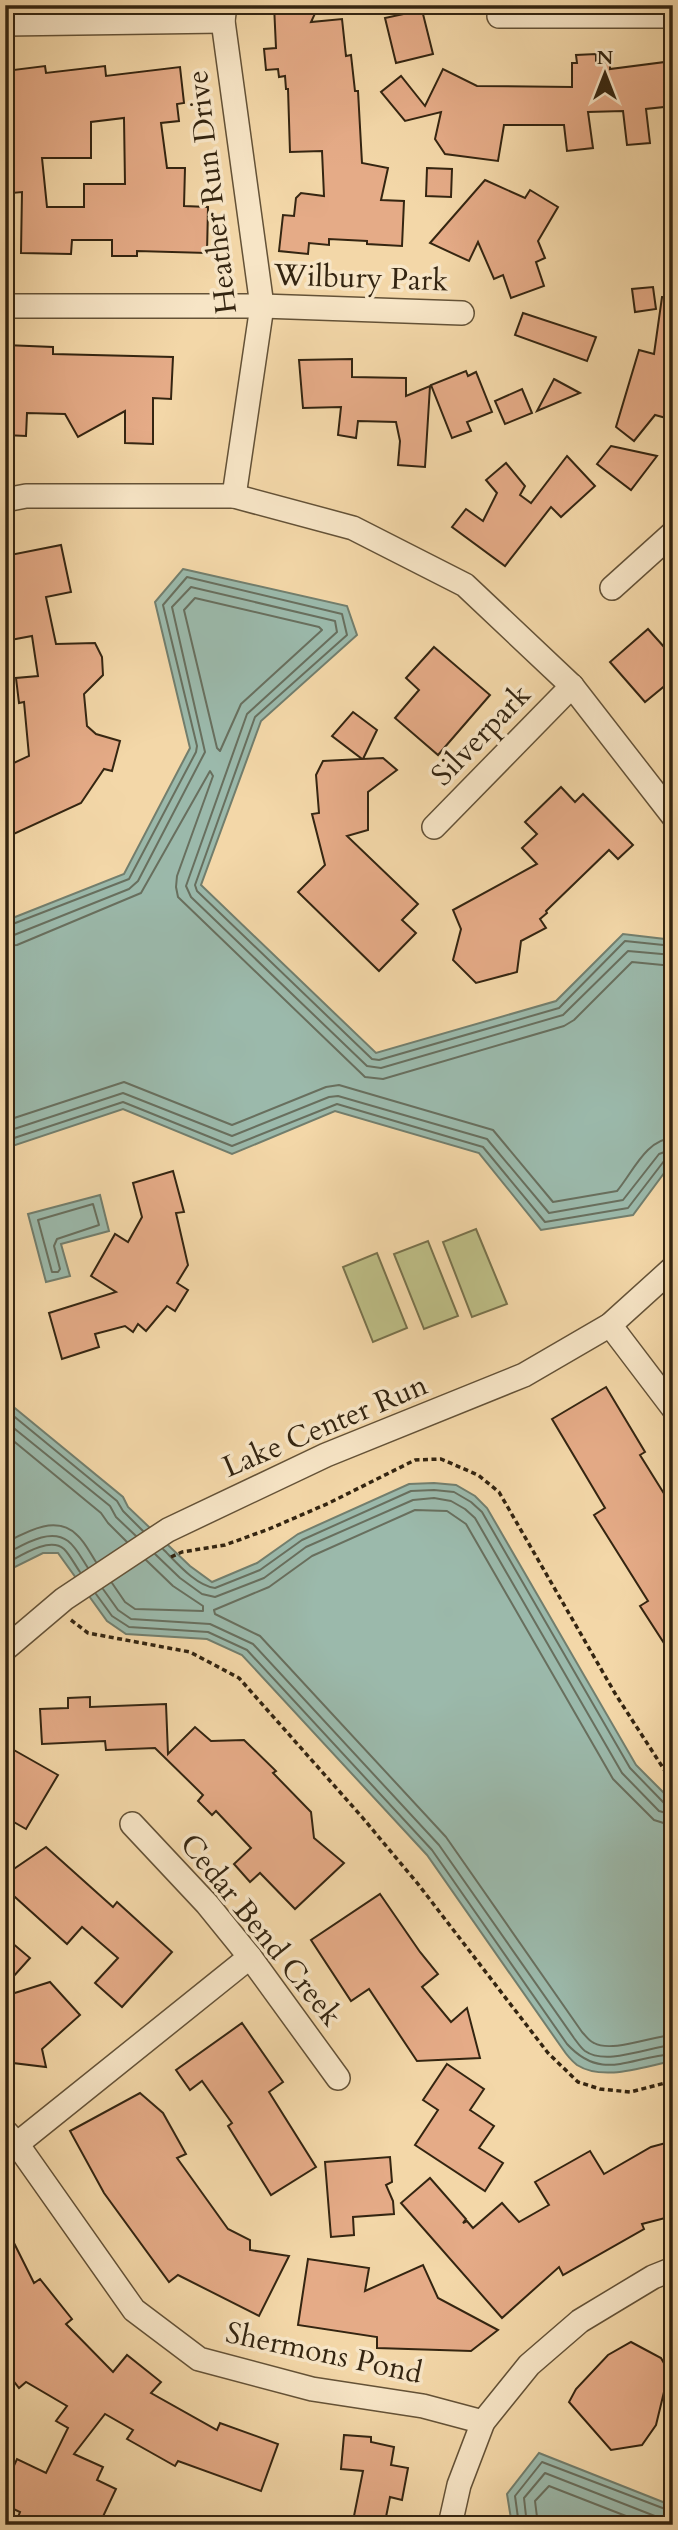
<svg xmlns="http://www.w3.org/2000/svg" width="678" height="2530" viewBox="0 0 678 2530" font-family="Cardo,serif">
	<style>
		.green { fill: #bdbe86; stroke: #78724c; stroke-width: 2 }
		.water { fill: #9bb9ab; stroke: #727e6d; stroke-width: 2 }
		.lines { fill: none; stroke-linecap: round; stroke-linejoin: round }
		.shore { stroke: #686f5e; stroke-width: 2 }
		.building { fill: #e5ab87; stroke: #342511; stroke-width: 2; fill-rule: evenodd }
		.minor-casing { stroke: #645237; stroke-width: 26 }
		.path { stroke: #342511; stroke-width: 3.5; stroke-dasharray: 5 3.5; stroke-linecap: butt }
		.minor { stroke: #f7e5c6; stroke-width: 23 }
		.labels { text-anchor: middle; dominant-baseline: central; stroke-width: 7; stroke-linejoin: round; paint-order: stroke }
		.street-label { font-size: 30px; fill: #342511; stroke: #f7e5c6 }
	</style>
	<rect width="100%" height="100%" fill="#f3d7a8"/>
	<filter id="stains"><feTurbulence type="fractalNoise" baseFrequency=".00286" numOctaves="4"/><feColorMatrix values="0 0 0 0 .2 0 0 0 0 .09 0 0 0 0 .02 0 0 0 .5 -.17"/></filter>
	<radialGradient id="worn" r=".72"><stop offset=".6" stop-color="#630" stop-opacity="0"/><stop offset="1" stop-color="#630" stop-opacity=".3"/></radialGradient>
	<!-- green -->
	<g class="green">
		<polygon points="476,1229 507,1304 472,1317 443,1242"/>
		<polygon points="428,1241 458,1316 424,1329 394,1254"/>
		<polygon points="377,1253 407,1328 373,1342 343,1267"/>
	</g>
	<!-- water -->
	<g class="water">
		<polygon points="183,569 347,606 357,635 261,721 201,885 376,1053 556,1001 623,934 673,940 673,1161 633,1215 541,1230 479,1153 335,1111 232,1154 123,1109 9,1147 5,1152 5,921 124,874 190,748 155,602"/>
		<polygon points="100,1195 109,1231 61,1244 70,1276 46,1282 28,1214"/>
		<path d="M5,1400L123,1497L128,1507L190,1566L212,1582L257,1563L298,1534L409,1484L434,1483L456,1485L475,1496L487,1508L636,1765L673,1802V2061C645,2066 604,2082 577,2065C572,2061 566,2054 562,2048L427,1855L242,1655L207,1639L126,1634L107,1621L58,1553H43L5,1572Z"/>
		<polygon points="539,2453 673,2506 673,2525 512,2525 507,2494"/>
	</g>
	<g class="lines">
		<!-- shore -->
		<g class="shore">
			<polygon points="195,598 319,627 322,630 241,704 220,751 217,748 184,610"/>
			<polyline points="5,927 129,879 196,752 197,746 163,605 187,577 342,614 347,635 255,717 195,885 197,891 372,1059 379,1060 559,1008 625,941 673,946"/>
			<polyline points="5,936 14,935 129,889 138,881 205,752 172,607 191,587 335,621 337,632 247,714 186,886 191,897 367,1066 381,1068 563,1015 628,951 673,955"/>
			<polyline points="5,946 17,945 141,893 210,771 213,776 177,876 176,887 178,897 365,1077 383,1079 564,1026 574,1020 632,962 673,966"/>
			<path d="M5,1121L124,1082L232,1125L326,1087L339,1085L493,1130L553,1202L617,1191C633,1172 646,1139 673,1138"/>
			<polyline points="5,1132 123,1093 232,1136 329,1097 338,1096 487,1139 549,1213 623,1200 659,1154 673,1149"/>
			<polyline points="5,1141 123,1102 232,1146 337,1104 483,1147 545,1222 628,1208 664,1161 673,1158"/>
			<polygon points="93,1204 99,1225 57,1239 54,1246 60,1269 58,1272 52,1272 38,1220"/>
			<polyline points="5,1409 117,1501 123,1511 143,1531"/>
			<polyline points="5,1421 110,1506 116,1517 136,1536"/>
			<polyline points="5,1434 101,1513 108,1523 127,1542"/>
			<path d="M5,1543C26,1532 56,1514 77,1535C85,1542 90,1553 96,1562"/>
			<path d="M163,1549C176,1562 196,1586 215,1588L260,1570L302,1540L411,1491L434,1490L454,1492L471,1502L482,1512L630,1768L665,1804L673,1806"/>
			<path d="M5,1554C22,1546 49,1527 68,1541C76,1547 82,1559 88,1568"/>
			<polyline points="155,1554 180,1578 202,1594 215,1597 264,1578 306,1547 413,1500 434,1498 451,1501 465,1509 475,1518 622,1773 659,1811 673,1815"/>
			<path d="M5,1564C19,1557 49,1536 64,1549C70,1555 75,1565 80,1572"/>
			<polyline points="112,1583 125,1602 135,1609 203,1611 203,1606 173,1586 146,1560"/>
			<path d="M103,1589L118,1610L131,1619L210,1624L253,1644L439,1845L574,2038C577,2042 581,2048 585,2051C606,2066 649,2047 673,2045"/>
			<path d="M96,1594L112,1616L129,1627L208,1632L247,1650L432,1850L567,2044C602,2082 629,2057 673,2054"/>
			<path d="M673,1826L654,1820L613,1779L466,1524L447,1511L415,1510L312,1556L269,1587L214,1610L215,1614L260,1636L446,1837L582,2032C586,2036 589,2041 594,2043C612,2053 652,2036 673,2035"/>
			<polyline points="519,2525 515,2496 542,2462 673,2512"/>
			<polyline points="527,2525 524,2498 545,2473 665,2520 673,2521"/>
			<polyline points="538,2525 535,2501 549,2486 649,2525"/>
		</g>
	</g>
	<!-- building -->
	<g class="building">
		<polygon points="274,5 319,5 311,22 342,19 346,56 351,55 355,91 358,91 362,163 388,168 381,200 404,201 402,246 367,244 367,241 329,239 329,245 309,243 308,254 279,251 283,215 294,216 296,198 301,193 324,196 322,151 290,152 288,89 286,89 285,76 279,77 278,69 266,70 264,49 276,48"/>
		<polygon points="422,10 433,54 396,63 385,18"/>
		<polygon points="596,54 596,63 610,62 610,69 673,61 673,106 646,109 650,143 627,145 623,111 588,112 593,148 567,151 564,125 504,125 498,161 445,154 435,139 441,112 405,121 381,92 401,76 425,106 443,69 477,86 572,87 572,63 577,63 576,55"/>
		<path d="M45,66L46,73L105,66L106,76L180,67L184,103L177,104L179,121L161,123L167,168H185L184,206L208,207L207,253L137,251V256H112V240H72L71,254L21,253L22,192L12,193L8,155H5V130H11L5,71ZM124,118L125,184H84V207H47L42,158H91V122Z"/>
		<polygon points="427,168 452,169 451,197 426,196"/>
		<polygon points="485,180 525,198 530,190 558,207 538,241 545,258 536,262 544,286 511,298 503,275 494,279 478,242 469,261 430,243"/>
		<polygon points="653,287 656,309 635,312 632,289"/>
		<polygon points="662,297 673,298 673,420 655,415 634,441 616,427 639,350 654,354"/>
		<polygon points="523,313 596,337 587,361 515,335"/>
		<polygon points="5,345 53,347 53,354 173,357 171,399 153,398 153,444 125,443 125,411 78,437 65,414 27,413 26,436 5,435"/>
		<polygon points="352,359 352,377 406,378 406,396 430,386 425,467 398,465 400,441 396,422 358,421 356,438 338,435 341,407 303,408 299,360"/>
		<polygon points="466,371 468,376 476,372 492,412 467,422 471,431 452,438 431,385"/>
		<polygon points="554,379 580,393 537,411"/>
		<polygon points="522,389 532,413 505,424 495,401"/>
		<polygon points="611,446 657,456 631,490 597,464"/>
		<polygon points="567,456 595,486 561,517 551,507 505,566 452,527 466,509 483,521 497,493 486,480 506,463 525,486 520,495 531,503"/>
		<polygon points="61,545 71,592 46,597 56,644 95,643 102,657 103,675 84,694 87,726 96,734 120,741 112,771 104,769 81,803 5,838 5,767 29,756 24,702 19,703 16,678 38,676 32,636 5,641 5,556"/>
		<polygon points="648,629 673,657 673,679 645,702 610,662"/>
		<polygon points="434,647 490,695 438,755 395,718 419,690 406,678"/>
		<polygon points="353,712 377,730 363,759 383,758 397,770 368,792 368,830 347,836 418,904 402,920 416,933 379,971 298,892 325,865 312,814 319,813 316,775 323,761 362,759 332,736"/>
		<polygon points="561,787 575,802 583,794 633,845 618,859 609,850 546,911 547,913 540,919 546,928 521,941 517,972 476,983 453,960 461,929 453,910 537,864 522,848 537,834 525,822"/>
		<polygon points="173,1171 184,1212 176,1213 188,1265 177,1283 188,1290 175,1311 167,1306 146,1331 138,1324 133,1332 125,1326 95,1334 99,1347 62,1359 49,1313 116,1292 91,1276 115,1234 128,1242 142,1217 133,1183"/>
		<polygon points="606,1387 645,1452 640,1455 673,1508 673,1657 640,1606 648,1601 594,1515 605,1508 552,1419"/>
		<polygon points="90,1697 90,1707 166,1704 168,1754 195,1727 211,1741 244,1740 276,1771 273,1773 311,1812 314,1838 344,1863 295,1909 260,1873 250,1882 234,1864 251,1848 216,1811 212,1815 198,1801 203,1795 155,1748 106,1750 105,1741 42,1744 40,1709 68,1708 68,1698"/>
		<polygon points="5,1745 58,1775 26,1829 5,1817"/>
		<polygon points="46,1847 113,1907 117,1902 172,1952 122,2007 95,1983 118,1958 82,1927 67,1944 5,1888 5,1875"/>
		<polygon points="380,1894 420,1952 438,1974 422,1987 451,2022 467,2008 480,2058 417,2061 369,1989 351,2001 311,1940"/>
		<polygon points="5,1937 30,1958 5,1986"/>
		<polygon points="50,1982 80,2015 42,2049 46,2067 5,2062 5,1996"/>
		<polygon points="242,2023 283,2082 269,2092 316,2167 271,2195 228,2126 232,2123 202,2081 190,2090 176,2070"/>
		<polygon points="447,2064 484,2089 470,2110 494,2126 479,2148 503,2163 485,2191 415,2145 438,2110 423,2100"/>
		<polygon points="140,2093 163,2113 186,2154 177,2158 228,2229 250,2240 250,2250 289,2256 259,2316 178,2275 169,2282 104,2193 70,2131"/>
		<polygon points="673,2141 673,2216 642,2224 644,2229 563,2275 559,2267 502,2318 401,2203 430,2178 466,2219 463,2223 467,2221 473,2228 502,2203 519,2222 549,2205 535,2182 590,2151 604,2174 651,2147"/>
		<polygon points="390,2157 392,2182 386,2185 393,2201 394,2214 353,2217 354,2235 331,2237 325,2162"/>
		<polygon points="5,2225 34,2283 40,2279 72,2319 66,2324 113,2372 127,2355 161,2382 151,2393 217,2430 220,2423 278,2444 261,2491 178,2461 175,2466 127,2439 133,2430 105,2414 74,2454 103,2467 97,2480 116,2489 99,2525 15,2525 20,2512 5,2505 5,2485 17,2459 46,2473 68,2428 56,2421 67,2406 26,2382 19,2388 5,2370"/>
		<polygon points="308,2259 369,2268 365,2291 423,2265 438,2298 498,2330 471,2351 377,2348 377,2337 298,2325"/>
		<polygon points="631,2342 661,2358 673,2379 673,2387 664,2392 656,2425 642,2445 611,2450 569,2402 576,2389 608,2355"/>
		<polygon points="344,2435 371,2437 371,2442 394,2447 391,2465 408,2468 402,2500 390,2497 385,2522 354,2516 363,2471 341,2469"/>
	</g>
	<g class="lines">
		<defs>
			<g id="minor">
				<polyline points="225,5 223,21 262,306 234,496"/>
				<polyline points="499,16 673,16"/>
				<polyline points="5,24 223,21"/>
				<polyline points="5,306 262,306 462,313"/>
				<polyline points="5,500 26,496 234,496 353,528 465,585 572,686 673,816"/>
				<polyline points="612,588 673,533"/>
				<polyline points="434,827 572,686"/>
				<polyline points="610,1325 673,1408"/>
				<polyline points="5,1649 64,1599 168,1530 326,1455 524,1375 610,1325 673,1268"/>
				<polyline points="132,1824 207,1904 250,1957 338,2078"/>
				<polyline points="5,2131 17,2144 134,2310 199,2359 312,2389 423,2406 483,2422"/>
				<polyline points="17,2144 250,1957"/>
				<polyline points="450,2525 459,2485 483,2422 529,2365 580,2321 653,2277 673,2269"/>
			</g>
		</defs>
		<!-- minor casing -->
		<use href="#minor" class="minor-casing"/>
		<!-- path -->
		<g class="path">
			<polyline points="171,1557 182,1552 225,1545 269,1529 329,1503 415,1460 441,1459 478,1475 499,1492 616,1695 667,1774 673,1778"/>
			<polyline points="71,1620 88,1633 190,1652 239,1678 362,1817 418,1884 548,2053 578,2082 600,2089 630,2092 673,2081"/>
		</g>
		<!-- minor -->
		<use href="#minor" class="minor"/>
	</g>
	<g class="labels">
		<!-- street labels -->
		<g class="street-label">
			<text transform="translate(212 192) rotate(-97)">Heather Run Drive</text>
			<text transform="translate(361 278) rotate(2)">Wilbury Park</text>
			<text transform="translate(481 735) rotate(-46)">Silverpark</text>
			<text transform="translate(325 1426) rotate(-23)">Lake Center Run</text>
			<text transform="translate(261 1930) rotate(51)">Cedar Bend Creek</text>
			<text transform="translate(324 2353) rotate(12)">Shermons Pond</text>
		</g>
	</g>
	<!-- margin -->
	<rect width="678" height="2530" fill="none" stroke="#f3d7a8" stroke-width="28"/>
	<rect x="7" y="7" width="664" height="2516" fill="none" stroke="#342511" stroke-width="3.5"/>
	<rect x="14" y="14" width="650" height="2502" fill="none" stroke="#342511" stroke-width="2"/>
	<!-- north arrow -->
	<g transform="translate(605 74)" stroke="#f7e5c6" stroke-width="5" paint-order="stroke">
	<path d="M0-5L12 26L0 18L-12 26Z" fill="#342511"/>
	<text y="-10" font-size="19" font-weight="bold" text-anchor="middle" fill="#342511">N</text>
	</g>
	<rect width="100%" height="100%" filter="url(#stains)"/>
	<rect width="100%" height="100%" fill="url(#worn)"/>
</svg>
